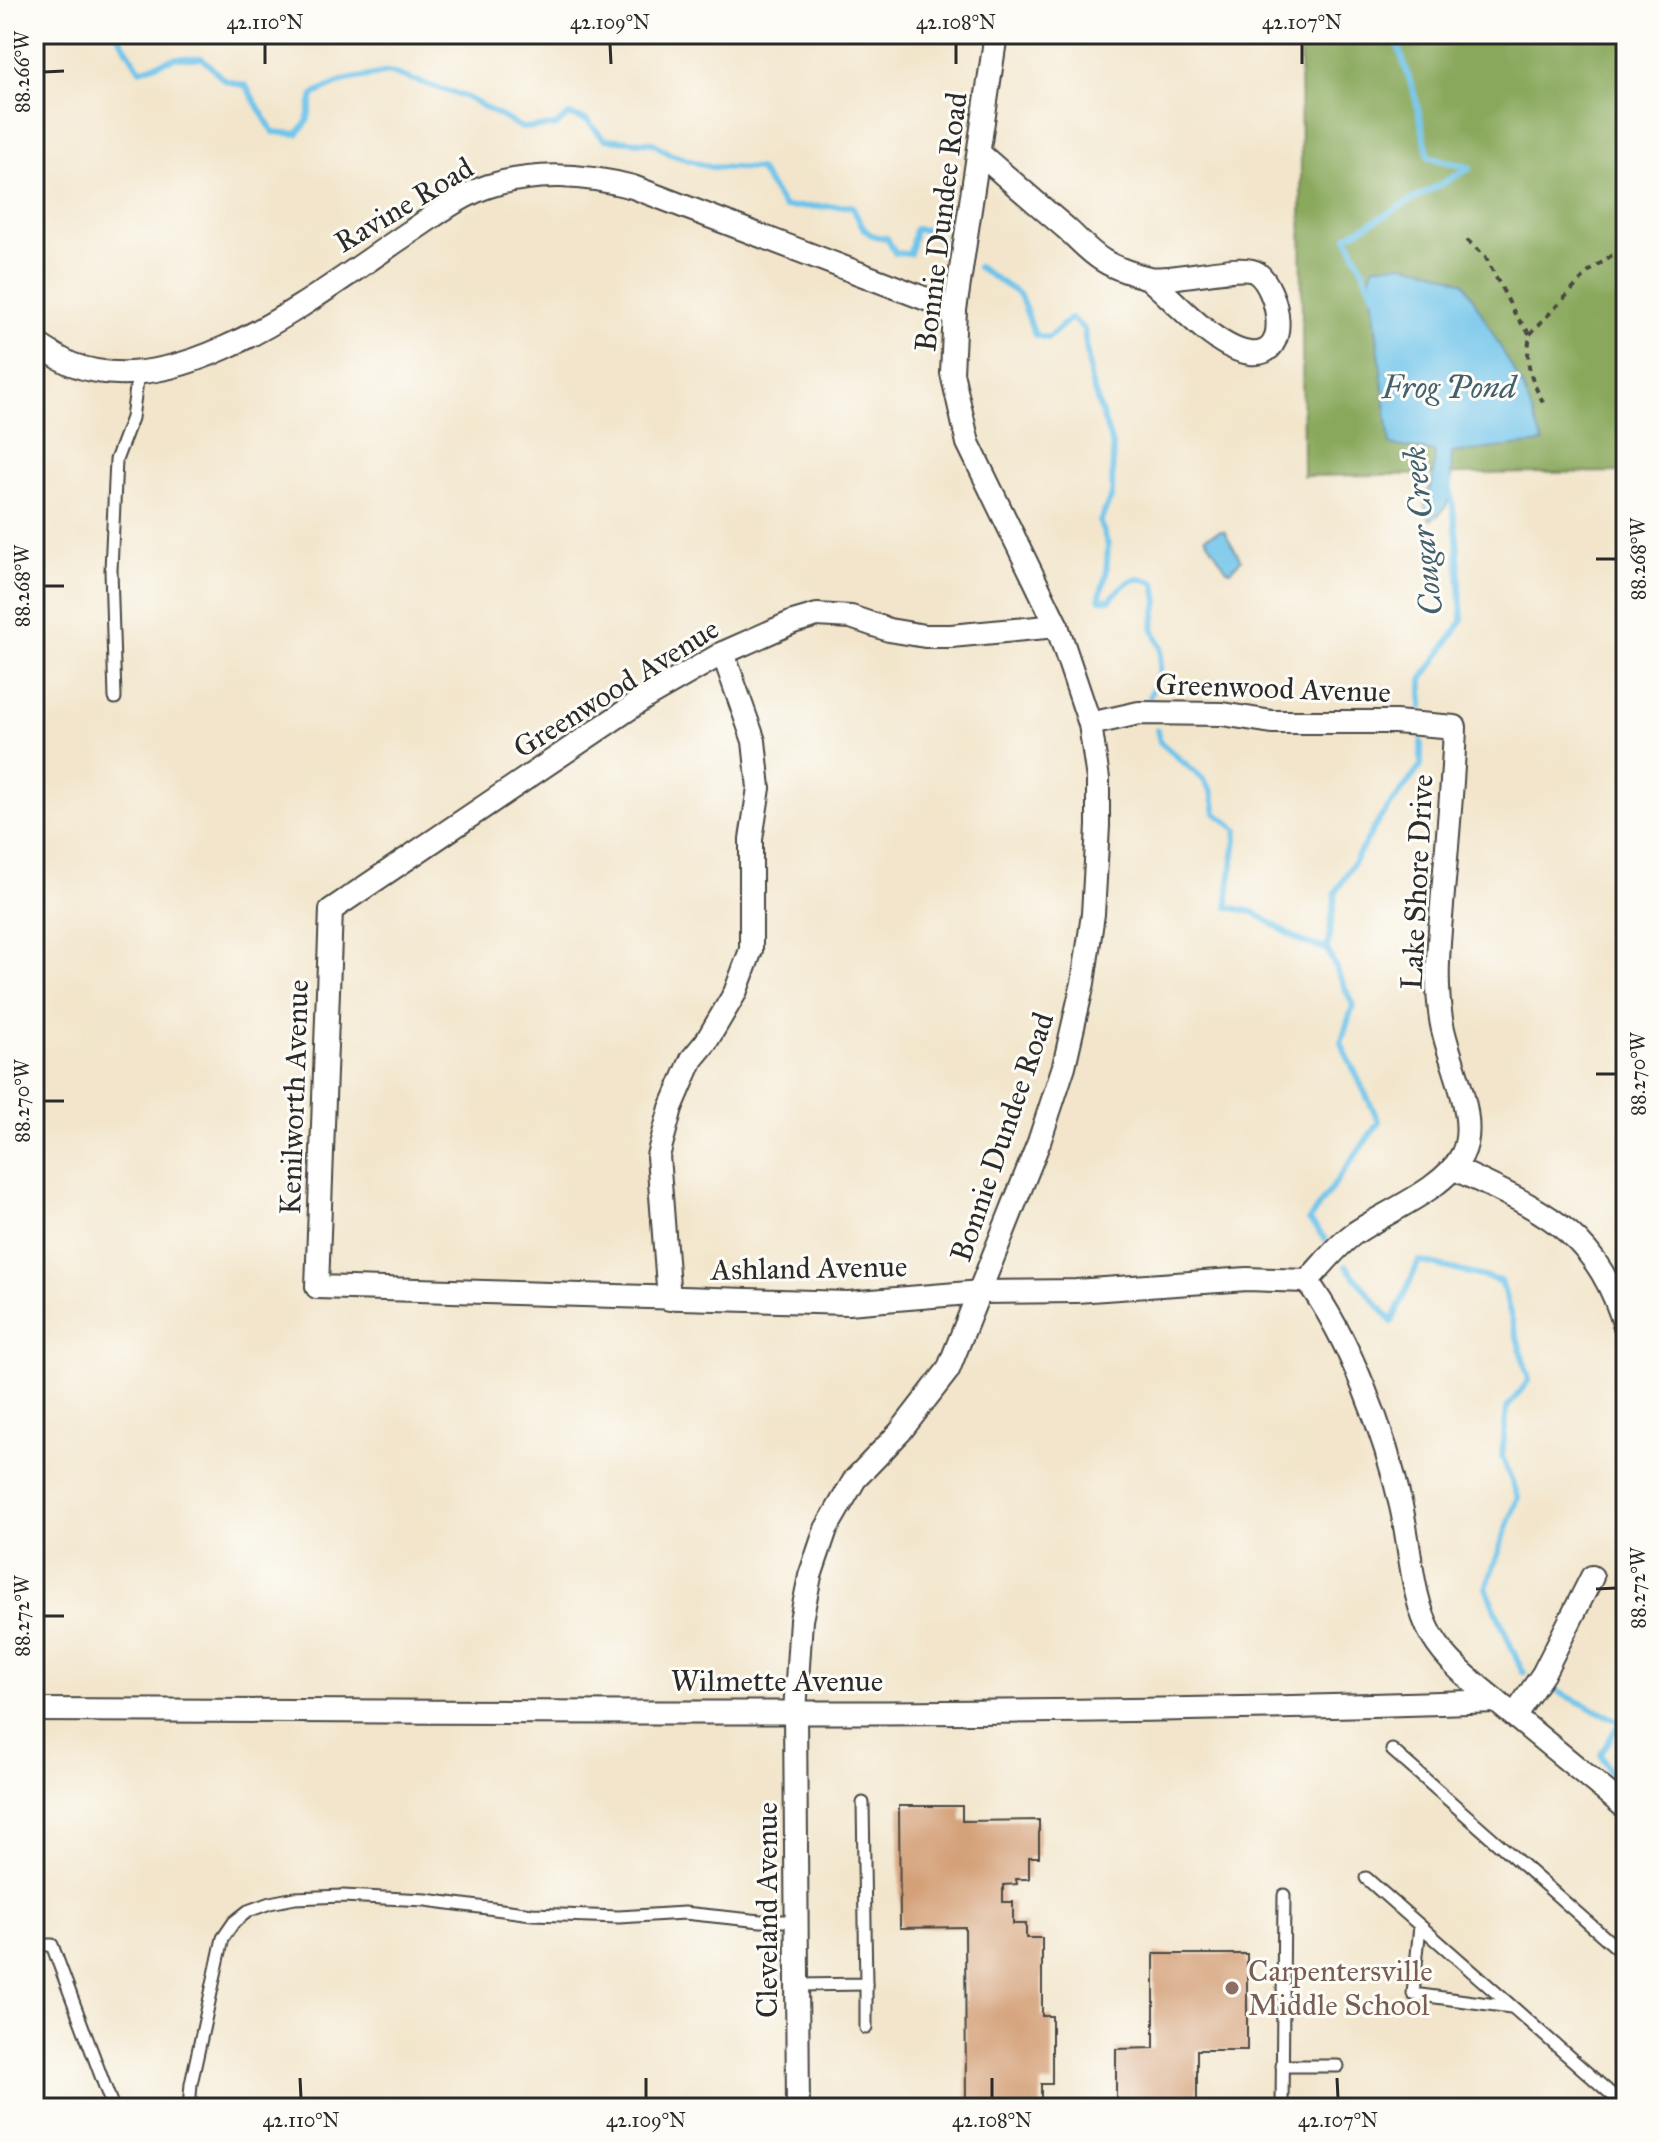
<svg xmlns="http://www.w3.org/2000/svg" width="1660" height="2142" viewBox="0 0 1660 2142" font-family="'IM FELL Great Primer',serif">
	<style>
		.forest { fill: #89a85b; stroke: #5a6a43; stroke-width: 2 }
		.water { fill: #6dc3ea; stroke: #4c778a; stroke-width: 2 }
		.lines { fill: none; stroke-linecap: round; stroke-linejoin: round }
		.stream { stroke: #6dc3ea; stroke-width: 6 }
		.building { fill: #d4a078 }
		.lane-casing { stroke: #494743; stroke-width: 15 }
		.street-casing { stroke: #494743; stroke-width: 26 }
		.path { stroke: #494743; stroke-width: 4; stroke-dasharray: 6 6; stroke-linecap: butt }
		.lane { stroke: #fff; stroke-width: 11 }
		.street { stroke: #fff; stroke-width: 22 }
		.ticks { fill: none; stroke: #2b2b2b; stroke-width: 3 }
		.education-dot { fill: #8d6e63; stroke: #fdfcf7; stroke-width: 3 }
		.labels { text-anchor: middle; dominant-baseline: central; stroke-width: 6; stroke-linejoin: round; paint-order: stroke }
		.street-label { font-size: 30px; fill: #2b2b2b; stroke: #fdfcf7 }
		.education-label { font-size: 30px; fill: #785e54; stroke: #fdfcf7; text-anchor: start }
		.water-label { font-size: 32px; font-style: italic; fill: #42606e; stroke: #fdfcf7 }
		.neatline { fill: none; stroke: #2b2b2b; stroke-width: 3 }
		.ticks-label { font-size: 20px; text-anchor: middle; fill: #2b2b2b }
	</style>
	<rect width="100%" height="100%" fill="#fdfcf7"/>
	<filter id="ink" filterUnits="userSpaceOnUse"><feTurbulence type="fractalNoise" baseFrequency=".0125" numOctaves="2"/><feDisplacementMap in="SourceGraphic" scale="16" xChannelSelector="R" yChannelSelector="G"/><feConvolveMatrix kernelMatrix="1 2 1 2 8 2 1 2 1" color-interpolation-filters="sRGB"/></filter>
	<filter id="wash" filterUnits="userSpaceOnUse"><feTurbulence type="fractalNoise" baseFrequency=".006" numOctaves="4" result="noise"/><feDisplacementMap in="SourceGraphic" scale="32" xChannelSelector="R" yChannelSelector="G"/><feGaussianBlur stdDeviation="1.8" result="paint"/><feColorMatrix in="noise" values="0 0 0 0 0 0 0 0 0 0 0 0 0 0 0 0 0 1.4 0 .05"/><feComposite in="paint" operator="in"/></filter>
	<g filter="url(#wash)">
		<rect width="100%" height="100%" fill="#f2e5cb"/>
		<!-- forest -->
		<polygon class="forest" points="1300,34 1626,34 1626,472 1303,476"/>
		<!-- water -->
		<g class="water">
			<path d="M1404,264L1432,270L1464,282L1523,387L1543,443L1452,453C1450,480 1458,507 1430,520C1421,501 1424,502 1431,485C1434,475 1434,461 1435,452L1390,445L1370,277L1374,266Z"/>
			<polygon points="1220,531 1224,531 1241,560 1230,571 1227,570 1205,537"/>
		</g>
		<g class="lines">
			<!-- stream -->
			<g class="stream">
				<path d="M117,34L140,70L175,58H202L224,80L246,86L273,132L297,134L307,122L313,95L342,81L389,72L466,97L522,128L555,126L569,115L587,120L604,139L653,143L670,154L710,167L759,169L784,207L852,206C862,226 863,237 887,238L895,253L910,254L915,229L927,230L951,249"/>
				<path d="M978,267L1020,295L1035,335L1048,338L1071,318L1084,329L1091,382L1113,447L1112,495L1100,522L1108,545L1106,575L1099,599L1110,600C1123,583 1134,573 1155,583L1158,602L1153,627L1161,648L1160,671L1150,696"/>
				<polyline points="1375,296 1347,236 1470,168 1429,157 1415,96 1394,34"/>
				<polyline points="1422,707 1422,680 1462,621 1457,538 1449,480"/>
				<path d="M1157,730L1160,742L1203,779L1212,792L1216,813L1237,830C1235,857 1228,881 1228,907L1253,912L1302,942L1327,949"/>
				<polyline points="1325,1239 1309,1220 1379,1122 1341,1043 1353,1005 1327,949 1336,892 1379,820 1421,766 1421,742"/>
				<polyline points="1346,1266 1392,1322 1419,1261 1501,1281 1529,1380 1507,1408 1502,1456 1518,1497 1486,1588 1521,1669 1524,1672"/>
				<polyline points="1554,1690 1620,1722 1601,1754 1612,1779"/>
			</g>
		</g>
		<g id="blocks">
			<!-- building -->
			<g class="building">
				<polygon points="899,1806 962,1806 962,1821 1039,1820 1039,1857 1029,1857 1029,1879 1016,1879 1017,1884 1003,1885 1003,1902 1013,1902 1013,1924 1026,1924 1026,1938 1042,1938 1042,2016 1052,2016 1052,2084 1041,2084 1041,2108 966,2108 965,1927 900,1928"/>
				<polygon points="1154,1954 1247,1954 1247,2050 1197,2050 1197,2108 1094,2108 1094,2103 1116,2103 1116,2049 1154,2048"/>
			</g>
		</g>
	</g>
	<g filter="url(#ink)">
		<use href="#blocks" fill-opacity="0" stroke="#494743" stroke-width="2"/>
		<g class="lines">
			<defs>
				<g id="lane">
					<polyline points="115,698 111,570 116,460 132,418 138,373"/>
					<polyline points="1392,1750 1626,1956"/>
					<polyline points="1366,1878 1626,2107"/>
					<polyline points="1420,1926 1413,1994 1511,2007"/>
					<polyline points="34,1945 52,1945 113,2108"/>
					<polyline points="866,1984 866,2028"/>
					<polyline points="798,1985 866,1984 863,1803"/>
					<polyline points="1282,2066 1338,2066"/>
					<polyline points="189,2108 191,2084 223,1938 234,1922 248,1911 270,1903 295,1898 342,1896 426,1900 532,1914 619,1917 684,1913 761,1921 797,1921"/>
					<polyline points="1282,2108 1284,1895"/>
				</g>
				<g id="street">
					<path d="M979,153C1008,178 1037,204 1067,229C1078,239 1090,253 1104,261C1115,268 1136,275 1149,278C1175,282 1243,262 1257,273C1278,288 1293,358 1250,353C1215,349 1175,300 1148,278"/>
					<path d="M34,342C46,350 58,358 71,364C182,407 322,290 410,232C434,216 461,195 489,186C537,171 584,174 633,187L955,310"/>
					<polyline points="1057,626 951,636 925,636 889,630 851,617 817,615 793,622 723,653 648,696 331,910 317,1287 848,1303 981,1292 1076,1291 1247,1279 1307,1281"/>
					<path d="M1090,724L1139,713L1222,714L1272,722H1395L1455,727C1453,782 1448,837 1443,892C1440,935 1434,976 1441,1019C1446,1058 1481,1118 1462,1155C1445,1189 1385,1212 1355,1233C1337,1245 1322,1266 1307,1281"/>
					<path d="M1453,1168C1540,1210 1597,1228 1626,1330"/>
					<path d="M1307,1281C1349,1337 1386,1437 1401,1506C1411,1548 1411,1598 1432,1636C1447,1662 1473,1682 1496,1701"/>
					<polyline points="669,1299 658,1156 671,1108 692,1059 706,1042 735,993 751,950 751,839 759,788 754,741 723,653"/>
					<path d="M34,1710C521,1711 1009,1719 1496,1701L1626,1808"/>
					<polyline points="1515,1715 1543,1674 1592,1577"/>
					<polyline points="798,2108 795,1712 801,1620 810,1576 826,1529 855,1479 900,1432 948,1370 1039,1142 1064,1066 1083,983 1093,914 1098,826 1098,779 1090,724 1057,626 968,443 952,373 955,310 996,34"/>
				</g>
			</defs>
			<!-- lane casing -->
			<use href="#lane" class="lane-casing"/>
			<!-- street casing -->
			<use href="#street" class="street-casing"/>
			<!-- path -->
			<g class="path">
				<path d="M1467,240L1485,256L1516,316L1530,334C1525,366 1530,379 1546,407"/>
				<polyline points="1530,334 1590,271 1626,245"/>
			</g>
			<!-- lane -->
			<use href="#lane" class="lane"/>
			<!-- street -->
			<use href="#street" class="street"/>
		</g>
	</g>
	<!-- ticks -->
	<path class="ticks" d="M265,44V64M610,44L611,64M956,44V64M1302,44V64M44,72L64,71M1596,559H1616M44,586H64M1596,1074H1616M44,1101H64M1596,1589L1616,1588M44,1616H64M300,2078L301,2098M646,2078V2098M992,2078V2098M1337,2078L1338,2098"/>
	<!-- markers -->
	<circle class="education-dot" cx="1232" cy="1988" r="8"/>
	<g class="labels">
		<!-- street labels -->
		<g class="street-label">
			<text transform="translate(404 205) rotate(-31)">Ravine Road</text>
			<text transform="translate(941 222) rotate(-83)">Bonnie Dundee Road</text>
			<text transform="translate(616 688) rotate(-32)">Greenwood Avenue</text>
			<text transform="translate(1273 688) rotate(2)">Greenwood Avenue</text>
			<text transform="translate(1417 882) rotate(-87)">Lake Shore Drive</text>
			<text transform="translate(294 1097) rotate(-88)">Kenilworth Avenue</text>
			<text transform="translate(1002 1137) rotate(-71)">Bonnie Dundee Road</text>
			<text transform="translate(809 1268) rotate(-1)">Ashland Avenue</text>
			<text x="777" y="1681">Wilmette Avenue</text>
			<text transform="translate(767 1910) rotate(-90)">Cleveland Avenue</text>
		</g>
		<!-- education labels -->
		<g class="education-label">
			<text x="1248" y="1971">Carpentersville<tspan x="1248" dy="34">Middle School</tspan></text>
		</g>
		<!-- water labels -->
		<g class="water-label">
			<text x="1449" y="387">Frog Pond</text>
			<text transform="translate(1423 531) rotate(-96)">Cougar Creek</text>
		</g>
	</g>
	<!-- margin -->
	<rect width="1660" height="2142" fill="none" stroke="#fdfcf7" stroke-width="88"/>
	<rect x="44" y="44" width="1572" height="2054" class="neatline"/>
	<g class="ticks-label">
		<text x="265" y="29">42.110°N</text>
		<text x="610" y="29">42.109°N</text>
		<text x="956" y="29">42.108°N</text>
		<text x="1302" y="29">42.107°N</text>
		<text transform="translate(22 72) rotate(-90)" y="7">88.266°W</text>
		<text transform="translate(1638 559) rotate(-90)" y="7">88.268°W</text>
		<text transform="translate(22 586) rotate(-90)" y="7">88.268°W</text>
		<text transform="translate(1638 1074) rotate(-90)" y="7">88.270°W</text>
		<text transform="translate(22 1101) rotate(-90)" y="7">88.270°W</text>
		<text transform="translate(1638 1588) rotate(-90)" y="7">88.272°W</text>
		<text transform="translate(22 1616) rotate(-90)" y="7">88.272°W</text>
		<text x="301" y="2127">42.110°N</text>
		<text x="646" y="2127">42.109°N</text>
		<text x="992" y="2127">42.108°N</text>
		<text x="1338" y="2127">42.107°N</text>
	</g>
</svg>
